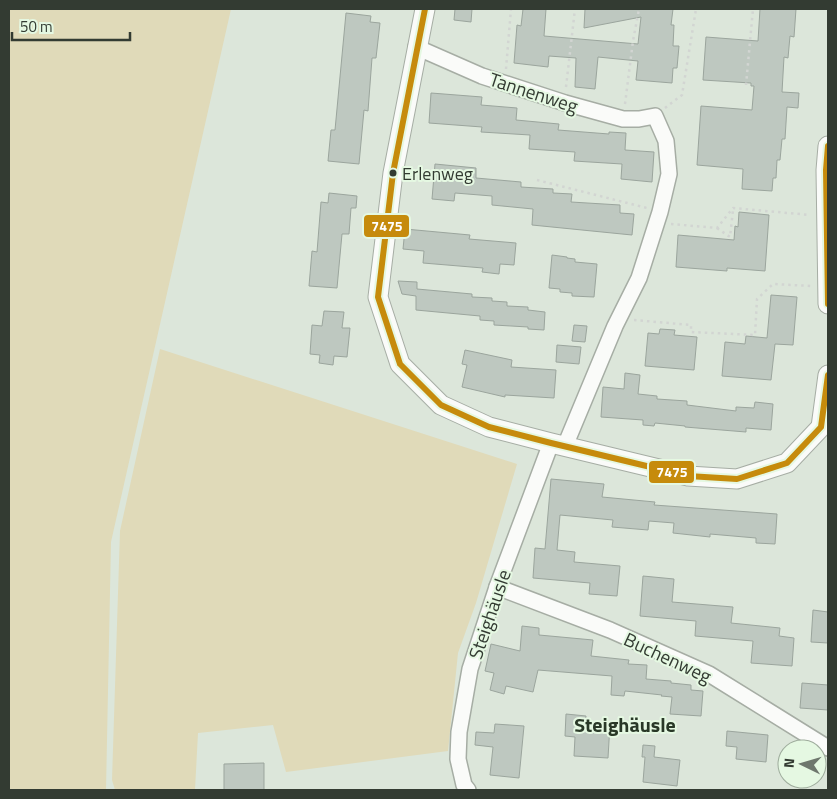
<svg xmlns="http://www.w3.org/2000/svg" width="837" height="799" viewBox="0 0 837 799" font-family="'Titillium Web',sans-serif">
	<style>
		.green { fill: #e0dab9 }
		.building { fill: #bec8c0; stroke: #9ba59d }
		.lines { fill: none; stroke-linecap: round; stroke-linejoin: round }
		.minor-casing { stroke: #a6ada4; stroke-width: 18 }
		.tertiary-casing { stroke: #a6ada4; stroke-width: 21 }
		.path { stroke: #d2d5d2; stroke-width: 2.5; stroke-dasharray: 2.5 4; stroke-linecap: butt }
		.minor { stroke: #fafbf9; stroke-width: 15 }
		.tertiary { stroke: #fafbf9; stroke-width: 19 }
		.bus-1-casing { stroke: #e5f8e2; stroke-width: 10 }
		.bus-1 { stroke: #c68b0c; stroke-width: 6 }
		.bus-dot { fill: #333b32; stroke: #e5f8e2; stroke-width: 2 }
		.labels { text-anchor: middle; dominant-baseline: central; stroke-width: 4; stroke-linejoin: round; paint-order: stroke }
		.bus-label { font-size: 18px; fill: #333b32; stroke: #e5f8e2; text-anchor: start }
		.street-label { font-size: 19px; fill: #333b32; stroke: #e5f8e2 }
		.neighbourhood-label { font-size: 20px; font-weight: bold; fill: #293827; stroke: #e5f8e2 }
		.line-badge { stroke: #e5f8e2; stroke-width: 2 }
		.badge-label { font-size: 14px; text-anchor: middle; font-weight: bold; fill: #fff }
	</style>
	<rect width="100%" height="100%" fill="#dce6da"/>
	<!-- green -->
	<g class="green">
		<polygon points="9,9 231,9 111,542 106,790 9,790"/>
		<polygon points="160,349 517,464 476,603 458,653 448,751 286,772 273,725 198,733 195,790 115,790 112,780 120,531"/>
	</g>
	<!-- building -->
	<g class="building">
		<polygon points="455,9 472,9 471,22 454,20"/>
		<polygon points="523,9 546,9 544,36 638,44 641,17 584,28 585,9 673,9 671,25 674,25 673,46 679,46 677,68 673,68 672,83 636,80 638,61 598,57 595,89 575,87 576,58 549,56 548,67 514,63 517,25 521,26"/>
		<polygon points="760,9 796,9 794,37 790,36 788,58 784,57 782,92 799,93 798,108 787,107 785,139 782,139 780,160 777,160 776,178 773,178 772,191 742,189 743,169 697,165 701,106 752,110 754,86 751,86 751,83 703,80 706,37 758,41"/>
		<polygon points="346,13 371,16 370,22 380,23 376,58 372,58 368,111 364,110 359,164 328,161 331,130 335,130"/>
		<polygon points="431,93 482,97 481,105 517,108 516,120 559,124 558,130 609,134 609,132 626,133 625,150 654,152 652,182 621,179 622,164 574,161 575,152 529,149 530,135 481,132 482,127 429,123"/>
		<polygon points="435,164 476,168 476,178 521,182 521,187 553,189 553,193 572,194 571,202 620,205 620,213 634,214 632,235 532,225 533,209 492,205 492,196 455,193 454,201 432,199"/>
		<polygon points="329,193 357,196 356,208 351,208 349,234 342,234 337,288 309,286 312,251 317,252 321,202 328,203"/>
		<polygon points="739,212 769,215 765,271 727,268 727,271 676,267 678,235 734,240 735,226 738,227"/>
		<polygon points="405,229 470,235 469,239 516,243 514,265 500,264 499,274 482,272 483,268 423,263 424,251 403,249"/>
		<polygon points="552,255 567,257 567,258 575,259 575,262 597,264 594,297 572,296 572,293 560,292 560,289 549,288"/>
		<polygon points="398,281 417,282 417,289 472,294 472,297 492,298 492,301 507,302 507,306 528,307 528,310 545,312 544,330 528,329 528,327 494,325 494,321 480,320 480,316 416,310 416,296 402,294"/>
		<polygon points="771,295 797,297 793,345 775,344 771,380 722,376 725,342 745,344 746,336 767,338"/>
		<polygon points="324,311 344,312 342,328 350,328 347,357 334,356 333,365 319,363 320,355 310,354 312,325 322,326"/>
		<polygon points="574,325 587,326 585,342 572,341"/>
		<polygon points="660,329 675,330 674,335 697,337 694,370 645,366 648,333 659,334"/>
		<polygon points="557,345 581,347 579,364 556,362"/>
		<polygon points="465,350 512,360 511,367 556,370 554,398 505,395 505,397 462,387 467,365 462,364"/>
		<polygon points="625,373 640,375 638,394 657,396 657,399 687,401 687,405 736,411 736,407 754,408 755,402 773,404 771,430 746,428 746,432 685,427 685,426 655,423 654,426 643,425 643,420 601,417 603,387 624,389"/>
		<polygon points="551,479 604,484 602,497 655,502 654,505 777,514 775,544 756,543 756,538 710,534 710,537 673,533 674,523 649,521 648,530 612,527 613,520 560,515 557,550 575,552 574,562 620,566 617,596 589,594 590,583 533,578 535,548 545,549"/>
		<polygon points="643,576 674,579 672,602 733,607 731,623 780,628 779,636 794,638 792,666 751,663 753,641 695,636 696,621 640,616"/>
		<polygon points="813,610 828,612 828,643 811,642"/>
		<polygon points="522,626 539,628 539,635 593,640 591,656 629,660 628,664 647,665 646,679 671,681 671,683 691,685 691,690 703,691 701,716 670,714 672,697 661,696 662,695 625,691 624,696 611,695 612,676 538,670 533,692 506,686 504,694 490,690 494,673 485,671 491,644 520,651"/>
		<polygon points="802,683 828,685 828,710 800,708"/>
		<polygon points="566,714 586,716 586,722 610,724 608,758 574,756 575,737 565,736"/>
		<polygon points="495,724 524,726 519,778 490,775 493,747 475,745 476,732 494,733"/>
		<polygon points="727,731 768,735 766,762 736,759 737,747 726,746"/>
		<polygon points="643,745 655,746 654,757 680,760 677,786 643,782 645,757 642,757"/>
		<polygon points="264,763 264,790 224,790 224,764"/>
	</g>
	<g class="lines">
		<defs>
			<g id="minor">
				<polyline points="416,47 482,76 565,103 623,119 639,119 655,116 666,141 669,174 660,212 639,278 615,326 565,446"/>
				<polyline points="497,587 610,630 709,674 828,748"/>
				<polyline points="468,790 464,785 458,759 459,732 470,669 497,587 551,443"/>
			</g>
			<g id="tertiary">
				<polyline points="425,9 393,173 378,297 400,364 441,405 489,427 551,443 688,476 737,479 787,463 821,427 828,375"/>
				<polyline points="828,146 826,170 828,304"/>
			</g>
		</defs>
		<!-- minor casing -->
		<use href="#minor" class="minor-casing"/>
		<!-- tertiary casing -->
		<use href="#tertiary" class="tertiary-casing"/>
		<!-- path -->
		<g class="path">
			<polyline points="506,69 511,9"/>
			<polyline points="746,85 753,9"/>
			<polyline points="566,87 575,9"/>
			<polyline points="625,104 633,41 639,9"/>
			<polyline points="665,108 682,95 696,9"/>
			<polyline points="537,180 647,208"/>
			<polyline points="671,224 717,228 733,208 810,215"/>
			<polyline points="717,228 730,237 733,210"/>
			<polyline points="634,320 691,325 691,332 755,335 757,299 773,284 811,286"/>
		</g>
		<!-- minor -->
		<use href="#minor" class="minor"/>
		<!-- tertiary -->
		<use href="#tertiary" class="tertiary"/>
		<defs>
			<g id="bus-1">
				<polyline points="425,9 393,173 378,297 400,364 441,405 489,427 551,443 688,476 737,479 787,463 821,427 828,375"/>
				<polyline points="828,146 826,170 828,304"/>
			</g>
		</defs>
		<!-- bus-1 casing -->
		<use href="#bus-1" class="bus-1-casing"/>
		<!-- bus-1 -->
		<use href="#bus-1" class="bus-1"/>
	</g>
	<!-- markers -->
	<circle class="bus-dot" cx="393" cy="173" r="4.5"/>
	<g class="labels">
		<!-- bus labels -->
		<g class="bus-label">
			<text x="402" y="173">Erlenweg</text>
		</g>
		<!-- street labels -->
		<g class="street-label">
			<text transform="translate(534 92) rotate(18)">Tannenweg</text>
			<text transform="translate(489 614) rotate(-71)">Steighäusle</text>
			<text transform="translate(668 657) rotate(25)">Buchenweg</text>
		</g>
		<!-- neighbourhood labels -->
		<g class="neighbourhood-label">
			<text x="625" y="724">Steighäusle</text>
		</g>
	</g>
	<g class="line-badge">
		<rect x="363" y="214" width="47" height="24" rx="5" fill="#c68b0c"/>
		<rect x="648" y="460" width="47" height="24" rx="5" fill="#c68b0c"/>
	</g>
	<g class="badge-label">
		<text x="387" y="231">7475</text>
		<text x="672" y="477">7475</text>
	</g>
	<!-- border -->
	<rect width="837" height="799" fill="none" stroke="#333b32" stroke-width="20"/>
	<!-- north arrow -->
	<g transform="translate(802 764) rotate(275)"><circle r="24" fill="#e5f8e2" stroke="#9eac9c"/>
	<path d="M0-4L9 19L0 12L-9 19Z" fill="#6e776d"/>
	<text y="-8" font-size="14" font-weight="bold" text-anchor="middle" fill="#333b32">N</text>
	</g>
	<!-- scale -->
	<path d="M12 32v8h118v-8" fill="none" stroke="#333b32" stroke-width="2.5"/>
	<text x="20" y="32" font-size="15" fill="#333b32" stroke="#e5f8e2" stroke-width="4" paint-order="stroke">50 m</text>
</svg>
